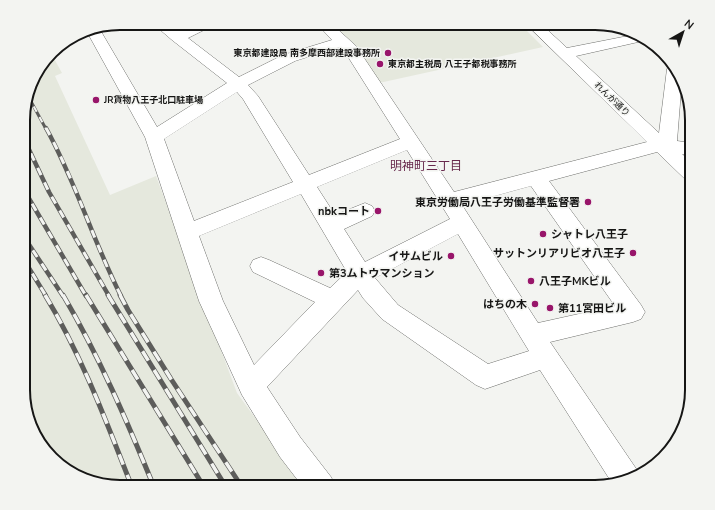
<svg xmlns="http://www.w3.org/2000/svg" width="715" height="510" viewBox="0 0 715 510" font-family="'Nunito Sans','Noto Sans JP',sans-serif">
	<style>
		.built { fill: #e5e8dd }
		.lines { fill: none; stroke-linecap: round; stroke-linejoin: round }
		.minor-casing { stroke: #70716e; stroke-width: 1 }
		.minor { fill: #fff; fill-rule: evenodd }
		.rail-far2-casing { stroke: #5d5d5b; stroke-width: 3 }
		.rail-far1-casing { stroke: #5d5d5b; stroke-width: 4.5 }
		.rail-casing { stroke: #5d5d5b; stroke-width: 5 }
		.rail-far2 { stroke: #f3f4f1; stroke-width: 2; stroke-dasharray: 6; stroke-linecap: butt }
		.rail-far1 { stroke: #f3f4f1; stroke-width: 3; stroke-dasharray: 8; stroke-linecap: butt }
		.rail { stroke: #f3f4f1; stroke-width: 3.5; stroke-dasharray: 11; stroke-linecap: butt }
		.poi-dot { fill: #98156a; stroke: #f3f4f1; stroke-width: 1.5 }
		.labels { text-anchor: middle; dominant-baseline: central; stroke-width: 3; stroke-linejoin: round; paint-order: stroke }
		.far-poi-label { font-size: 9px; font-weight: bold; fill: #161615; stroke: #f3f4f1; text-anchor: start }
		.far-street-label { font-size: 9px; fill: #161615; stroke: #f3f4f1 }
		.poi-label { font-size: 11px; font-weight: bold; fill: #161615; stroke: #f3f4f1; text-anchor: end }
		.neighbourhood-label { font-size: 12px; fill: #67284c; stroke: #f3f4f1 }
		.rim { fill: none; stroke: #161615; stroke-width: 2 }
	</style>
	<rect width="100%" height="100%" fill="#f3f4f1"/>
	<!-- built -->
	<g class="built">
		<polygon points="520,24 543,47 379,83 352,42 333,26"/>
		<polygon points="51,53 62,73 55,76 110,195 156,176 237,393 306,487 114,487 61,467 36,438 24,402 24,107 36,72"/>
	</g>
	<g class="lines">
		<defs>
			<path id="minor" d="M526,24H541L567,48L633,35L647,40L576,56L659,133L667,69L669,66L672,65L682,78L677,141L692,143V155L682,154L692,163V181L685,179L657,152L549,181L641,305L645,312L641,319L633,322L550,342L637,470L640,475L612,483L540,370L485,389L476,385L382,319L363,298L358,290L267,387L300,437L331,477L336,487H303L280,457L242,395L199,301L145,137L86,30L89,28H99L157,127L227,83L172,40L158,28L175,27L179,31L186,27H206L204,30L188,38L239,77L283,55L332,40L319,26H334L356,46L454,192L647,142ZM340,47L345,52L400,139L309,175L258,96L248,85L295,61ZM237,92L243,99L293,182L194,221L164,139ZM407,150L450,219L365,262L344,229L372,216L375,211L372,206L365,203L335,215L317,187ZM531,186L615,306L538,323L462,205ZM301,194L347,272L330,288L269,260L261,257L253,260L250,266L253,272L315,302L254,365L223,301L199,236ZM458,234L529,351L488,364L398,305L375,278Z"/>
		</defs>
		<!-- minor casing -->
		<use href="#minor" class="minor-casing"/>
		<!-- minor -->
		<use href="#minor" class="minor"/>
		<defs>
			<polyline id="rail-far2" points="28,96 46,129"/>
			<g id="rail-far1">
				<path d="M46,128C76,182 93,241 121,296"/>
				<polyline points="24,139 49,192 109,296"/>
				<polyline points="24,190 86,296"/>
				<polyline points="24,237 63,296"/>
				<polyline points="24,260 46,296"/>
			</g>
			<g id="rail">
				<path d="M45,295C82,356 106,421 132,487"/>
				<path d="M63,295C99,356 127,421 154,487"/>
				<polyline points="86,295 204,487"/>
				<polyline points="108,295 226,487"/>
				<polyline points="120,295 128,310 171,379 242,487"/>
			</g>
		</defs>
		<!-- rail-far2 casing -->
		<use href="#rail-far2" class="rail-far2-casing"/>
		<!-- rail-far1 casing -->
		<use href="#rail-far1" class="rail-far1-casing"/>
		<!-- rail casing -->
		<use href="#rail" class="rail-casing"/>
		<!-- rail-far2 -->
		<use href="#rail-far2" class="rail-far2"/>
		<!-- rail-far1 -->
		<use href="#rail-far1" class="rail-far1"/>
		<!-- rail -->
		<use href="#rail" class="rail"/>
	</g>
	<!-- markers -->
	<g class="poi-dot">
		<circle cx="388" cy="53" r="4"/>
		<circle cx="380" cy="64" r="4"/>
		<circle cx="96" cy="100" r="4"/>
		<circle cx="588" cy="202" r="4"/>
		<circle cx="378" cy="211" r="4"/>
		<circle cx="543" cy="234" r="4"/>
		<circle cx="633" cy="253" r="4"/>
		<circle cx="451" cy="256" r="4"/>
		<circle cx="321" cy="273" r="4"/>
		<circle cx="531" cy="281" r="4"/>
		<circle cx="535" cy="304" r="4"/>
		<circle cx="550" cy="308" r="4"/>
	</g>
	<g class="labels">
		<!-- far-poi labels -->
		<g class="far-poi-label">
			<text x="380" y="53" text-anchor="end">東京都建設局 南多摩西部建設事務所</text>
			<text x="388" y="64">東京都主税局 八王子都税事務所</text>
			<text x="104" y="100">JR貨物八王子北口駐車場</text>
		</g>
		<!-- far-street labels -->
		<g class="far-street-label">
			<text transform="translate(612 99) rotate(44)">れんが通り</text>
		</g>
		<!-- poi labels -->
		<g class="poi-label">
			<text x="580" y="202">東京労働局八王子労働基準監督署</text>
			<text x="370" y="211">nbkコート</text>
			<text x="551" y="234" text-anchor="start">シャトレ八王子</text>
			<text x="625" y="253">サットンリアリビオ八王子</text>
			<text x="443" y="256">イサムビル</text>
			<text x="329" y="273" text-anchor="start">第3ムトウマンション</text>
			<text x="539" y="281" text-anchor="start">八王子MKビル</text>
			<text x="527" y="304">はちの木</text>
			<text x="558" y="308" text-anchor="start">第11宮田ビル</text>
		</g>
		<!-- neighbourhood labels -->
		<g class="neighbourhood-label">
			<text x="426" y="166">明神町三丁目</text>
		</g>
	</g>
	<!-- crop -->
	<path d="M0 0H715V510H0ZM120 30H595A90 90 0 0 1 685 120V390A90 90 0 0 1 595 480H120A90 90 0 0 1 30 390V120A90 90 0 0 1 120 30Z" fill="#f3f4f1" fill-rule="evenodd"/>
	<path class="rim" d="M120 30H595A90 90 0 0 1 685 120V390A90 90 0 0 1 595 480H120A90 90 0 0 1 30 390V120A90 90 0 0 1 120 30Z"/>
	<!-- north arrow -->
	<g transform="translate(683 32) rotate(39)" stroke="#f3f4f1" stroke-width="3" paint-order="stroke">
	<path d="M0-3L7 15L0 10L-7 15Z" fill="#161615"/>
	<text y="-6" font-size="11" font-weight="bold" text-anchor="middle" fill="#161615">N</text>
	</g>
</svg>
